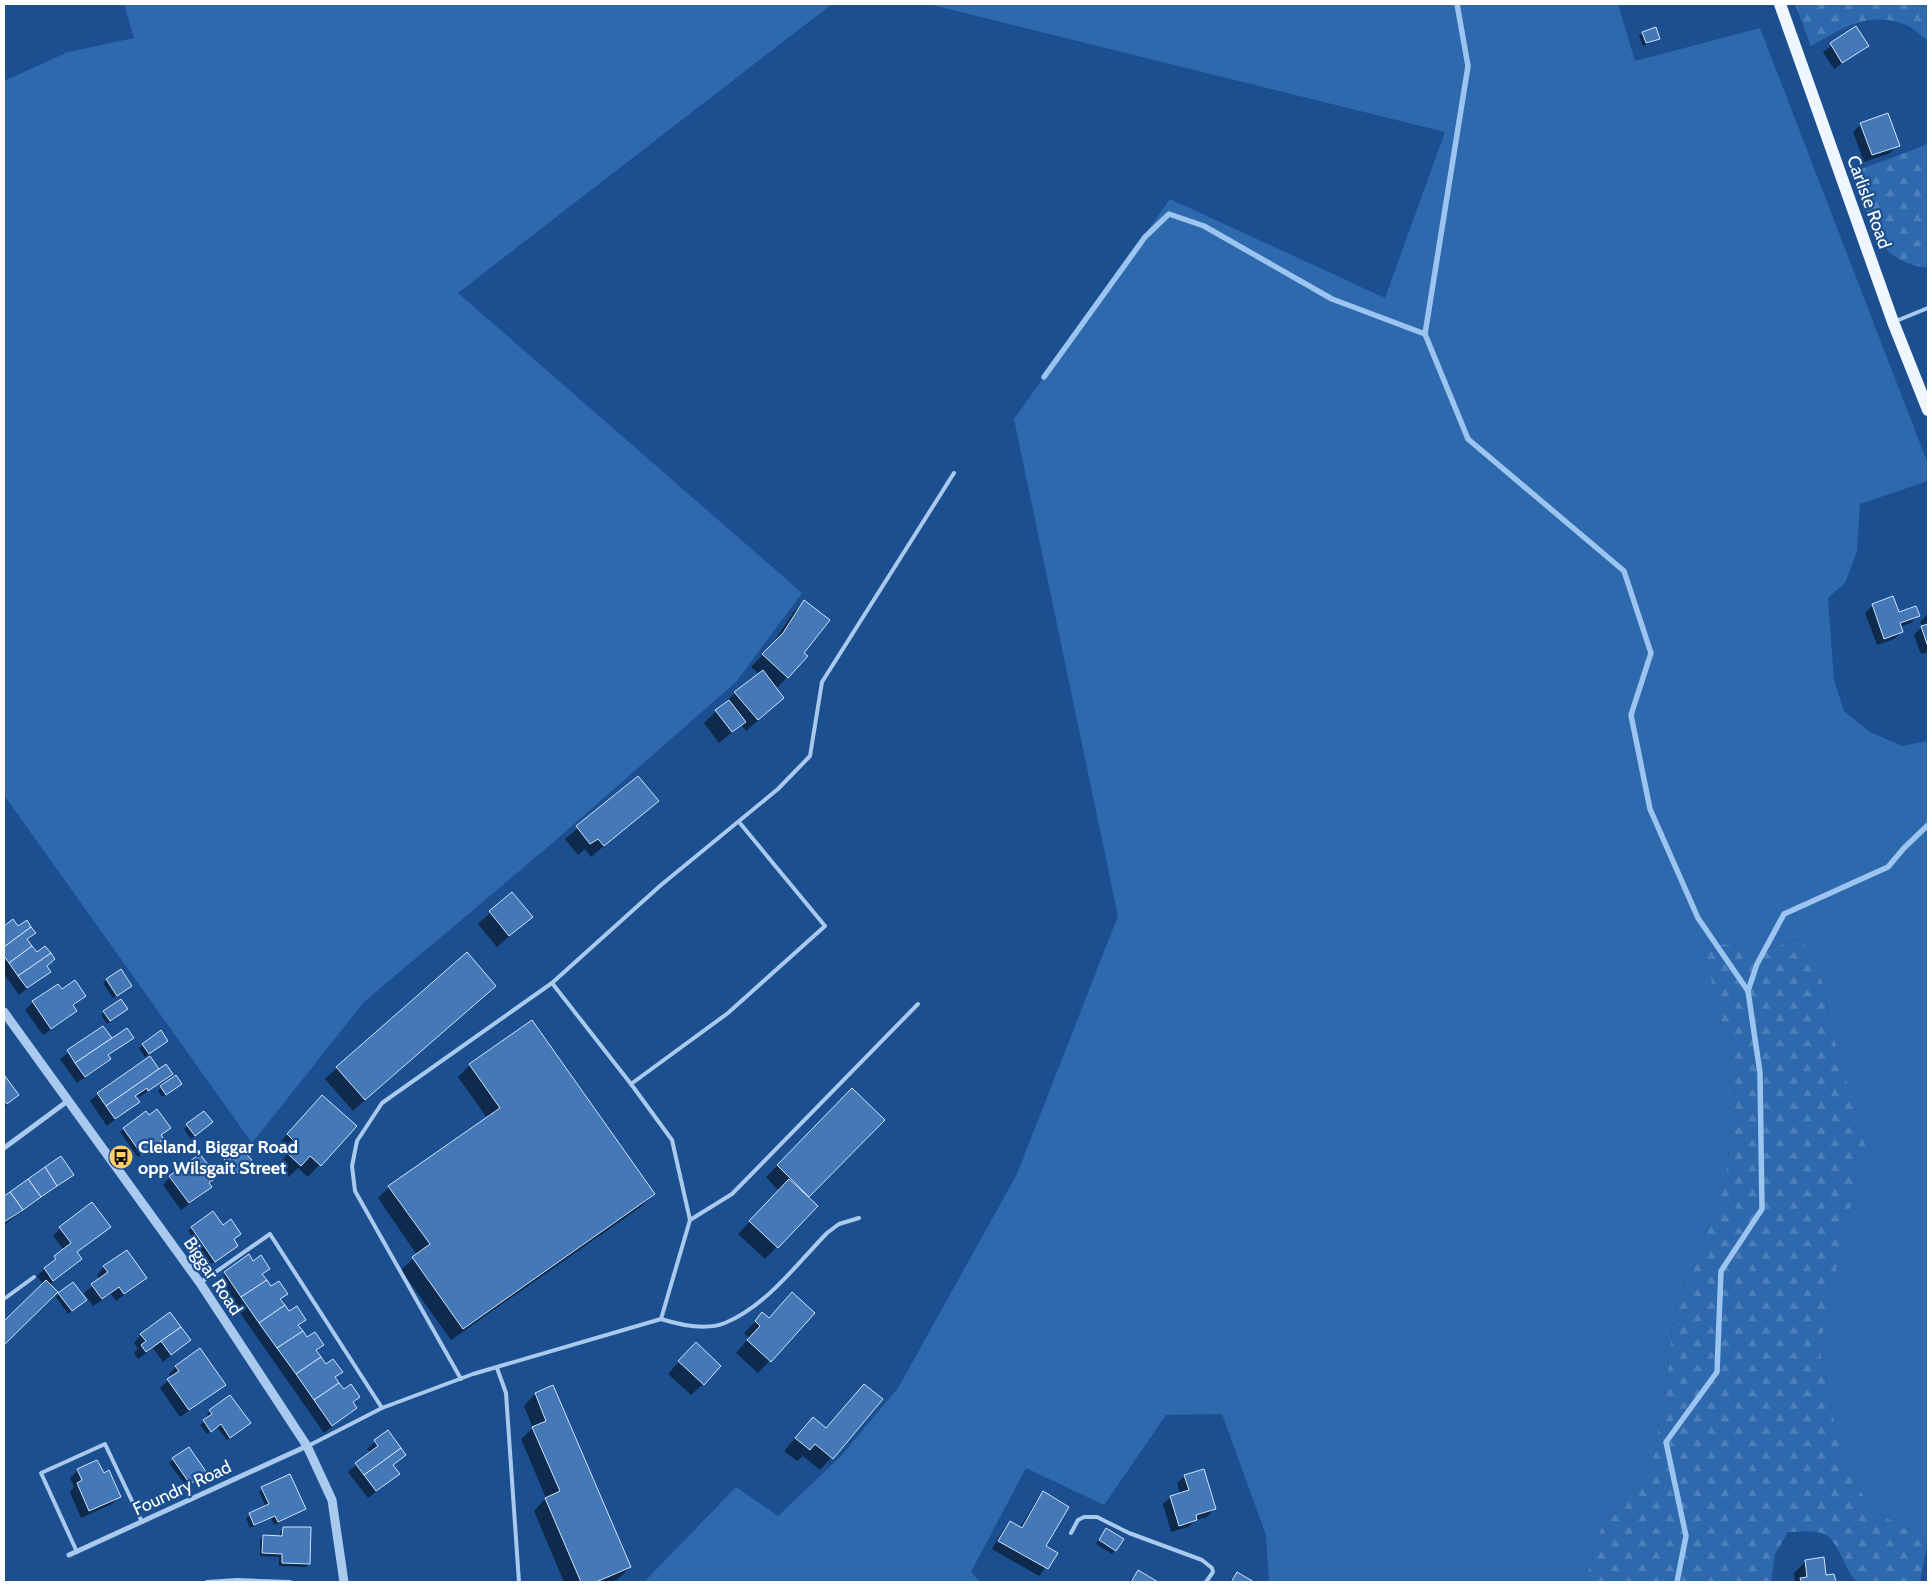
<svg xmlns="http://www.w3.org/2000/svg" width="1932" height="1586" viewBox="0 0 1932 1586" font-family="Cabin,sans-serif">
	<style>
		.grass { fill: #2e69ad }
		.forest { fill: url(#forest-firs) }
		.shadow { fill: #0007 }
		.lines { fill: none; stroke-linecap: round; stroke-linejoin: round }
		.stream { stroke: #9cc4f0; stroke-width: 5.5 }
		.building { fill: #4478b7; stroke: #cfe3fa }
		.service { stroke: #a9c9ee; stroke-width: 4 }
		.minor { stroke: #a9c9ee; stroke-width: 5 }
		.tertiary { stroke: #a9c9ee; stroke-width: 9 }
		.primary { stroke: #f0f6ff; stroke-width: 12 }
		.labels { text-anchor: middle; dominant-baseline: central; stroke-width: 4.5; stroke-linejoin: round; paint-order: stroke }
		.street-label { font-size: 18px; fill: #fff; stroke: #1b4f8f }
		.poi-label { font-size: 18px; font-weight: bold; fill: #fff; stroke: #1b4f8f; text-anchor: start }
	</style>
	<defs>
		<pattern id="forest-firs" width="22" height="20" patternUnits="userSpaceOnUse" patternTransform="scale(1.25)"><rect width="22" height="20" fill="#2e69ad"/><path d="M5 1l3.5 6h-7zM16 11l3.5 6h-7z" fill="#4d80b9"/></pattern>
	</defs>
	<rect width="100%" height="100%" fill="#1b4f8f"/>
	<!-- grass -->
	<g class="grass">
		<polygon points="124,4 832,4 458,293 802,593 736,682 549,846 364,1002 252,1143 4,795 4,81 68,52 134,38"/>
		<polygon points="928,4 1618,4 1635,61 1760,28 1928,464 1928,481 1860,504 1857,552 1845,583 1828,598 1834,680 1844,711 1870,732 1902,746 1928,741 1928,1541 1873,1510 1843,1464 1820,1350 1831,1291 1836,1045 1818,965 1800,939 1767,949 1703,942 1719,1016 1733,1062 1735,1105 1726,1173 1703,1242 1673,1316 1668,1373 1651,1470 1601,1528 1585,1582 1269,1582 1266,1535 1222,1414 1166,1415 1104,1505 1026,1468 971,1572 981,1582 644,1582 736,1487 778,1516 842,1455 898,1388 1017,1174 1118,916 1014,419 1170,199 1385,298 1445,132"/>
	</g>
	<!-- forest -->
	<g class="forest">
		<path d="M1795,4H1928V41C1921,36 1914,28 1906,25C1868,10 1842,29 1811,46Z"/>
		<path d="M1928,144V268C1873,262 1868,216 1856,171Z"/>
		<path d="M1801,939L1818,965L1836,1045L1865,1145L1831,1291L1820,1350L1843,1464L1873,1510L1928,1541L1920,1582H1857C1844,1570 1839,1541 1824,1534C1815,1530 1799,1532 1788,1532L1775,1554L1771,1582H1585L1601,1528L1651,1470L1668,1373L1673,1316L1703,1242L1726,1173L1735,1105L1733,1062L1719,1016L1703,942L1767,949Z"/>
	</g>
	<!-- shadow -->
	<g class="shadow">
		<polygon points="1856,28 1867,46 1834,69 1823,52"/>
		<polygon points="1643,33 1658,39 1643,46 1639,36"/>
		<polygon points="1861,124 1898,145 1890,153 1864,162 1853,132"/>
		<polygon points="804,602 803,653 807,656 776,689 783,698 746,731 741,725 719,743 704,723 735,693 759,674 751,667 771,646 793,613"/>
		<polygon points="1873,605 1898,614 1918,615 1911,623 1900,627 1902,632 1894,639 1877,645 1865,613"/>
		<polygon points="1928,614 1928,652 1921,654 1914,635 1922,627 1920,622"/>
		<polygon points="638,778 657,801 591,857 585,849 578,855 565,839"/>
		<polygon points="512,893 531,917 497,947 478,924"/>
		<polygon points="13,921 17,928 35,933 27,941 49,972 19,995 4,974 4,928"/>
		<polygon points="107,980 127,989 113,998 103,983"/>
		<polygon points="61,991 85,996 73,1007 76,1011 68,1018 43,1035 25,1010 33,1002"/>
		<polygon points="483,997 353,1111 325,1079 337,1068"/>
		<polygon points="126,1009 107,1024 101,1015 104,1012"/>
		<polygon points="103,1027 112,1040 132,1038 108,1056 110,1059 102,1066 77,1083 60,1059"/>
		<polygon points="163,1044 145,1057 139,1048 143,1045"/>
		<polygon points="470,1065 654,1194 642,1206 451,1340 401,1270 417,1255 378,1198 389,1187 487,1118 458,1077"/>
		<polygon points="158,1070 171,1073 140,1097 138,1095 135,1097 138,1102 107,1126 90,1101 98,1094"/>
		<polygon points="5,1078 17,1095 4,1107 4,1079"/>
		<polygon points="161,1087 177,1087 162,1097 158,1091"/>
		<polygon points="852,1090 883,1120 807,1198 816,1206 765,1259 738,1234 779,1191 766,1177"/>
		<polygon points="310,1109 355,1126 308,1177 298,1168 289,1177 277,1166 286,1156 276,1147"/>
		<polygon points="204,1112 208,1126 191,1139 184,1129"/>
		<polygon points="146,1113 160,1135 159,1142 138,1157 120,1132"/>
		<polygon points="239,1148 250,1160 233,1176 222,1164"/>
		<polygon points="61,1158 72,1175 4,1225 4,1198"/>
		<polygon points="170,1177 215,1177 203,1194 181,1210 163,1185"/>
		<polygon points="109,1227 76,1253 81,1259 49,1285 56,1292 4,1344 4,1323 43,1284 37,1276 64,1250 53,1236 60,1228"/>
		<polygon points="192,1228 233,1240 233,1249 211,1264 188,1231"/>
		<polygon points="249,1256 253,1262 268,1268 262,1275 271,1288 286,1294 280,1300 289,1313 304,1319 298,1326 307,1339 322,1345 316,1351 326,1365 341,1372 334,1378 343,1391 359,1397 352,1404 356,1408 324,1433 217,1280"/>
		<polygon points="104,1267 146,1278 116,1301 111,1294 93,1306 84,1293 100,1280 97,1275"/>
		<polygon points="59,1294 82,1303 68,1314 56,1297"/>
		<polygon points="814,1313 758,1373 736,1353 749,1338 744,1333 763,1314 768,1319"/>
		<polygon points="141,1335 189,1340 163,1362 153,1348 138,1359 134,1353 138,1349 134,1343"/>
		<polygon points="684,1356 703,1384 691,1395 668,1374"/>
		<polygon points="176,1367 224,1385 180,1417 160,1388 171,1378 169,1374"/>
		<polygon points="864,1385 881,1400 820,1470 803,1456 797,1461 784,1451 813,1418 825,1429"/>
		<polygon points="553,1387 630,1567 618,1579 610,1582 564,1582 534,1511 546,1498 521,1439 533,1428 524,1406 535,1394"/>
		<polygon points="210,1411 246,1427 227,1440 217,1427 207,1434 200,1425 209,1418 207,1414"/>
		<polygon points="387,1432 405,1455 392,1466 398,1474 368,1498 348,1472 370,1453 367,1449"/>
		<polygon points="189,1449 202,1476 186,1486 169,1463"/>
		<polygon points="78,1470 103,1474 120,1496 112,1504 81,1518 70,1492 74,1487 70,1478"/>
		<polygon points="1185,1476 1214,1509 1207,1517 1196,1520 1188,1527 1171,1532 1163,1504 1171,1497 1180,1494 1177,1483"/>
		<polygon points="262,1489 305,1509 274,1525 271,1518 250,1528 246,1518 266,1507 259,1492"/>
		<polygon points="1044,1493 1044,1546 1056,1553 1039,1576 992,1549 1003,1530 1010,1522 1020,1528 1036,1501"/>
		<polygon points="283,1528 309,1563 306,1567 279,1566 279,1557 260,1556 260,1540 263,1536 280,1537 280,1532"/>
		<polygon points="1103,1533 1115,1550 1112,1554 1096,1544"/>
		<polygon points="1806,1561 1825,1576 1833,1575 1834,1582 1795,1582 1794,1573"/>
		<polygon points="1138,1572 1156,1582 1128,1582"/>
		<polygon points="1237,1574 1252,1582 1228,1582"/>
	</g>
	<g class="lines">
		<!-- stream -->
		<g class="stream">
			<polyline points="1457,4 1468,66 1425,334 1468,439 1624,571 1651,653 1631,715 1650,809 1698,918 1748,991 1760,1073 1762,1209 1721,1271 1717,1372 1666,1442 1686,1536 1677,1582"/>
			<polyline points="1044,377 1145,237 1169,214 1204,226 1332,299 1425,334"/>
			<polyline points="1748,991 1757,964 1784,914 1888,867 1904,848 1928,825"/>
		</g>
	</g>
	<!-- building -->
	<g class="building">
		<polygon points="1856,26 1869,46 1842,63 1830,43"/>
		<polygon points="1656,27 1660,39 1646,43 1642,32"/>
		<polygon points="1888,113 1900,146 1872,155 1860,123"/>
		<polygon points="1893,596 1899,612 1916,606 1920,616 1900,623 1903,632 1884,639 1872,604"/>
		<polygon points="804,600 830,620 804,653 808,656 788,678 762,654 783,633"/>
		<polygon points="1928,624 1928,647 1921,626"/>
		<polygon points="763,670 784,698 758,720 734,692"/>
		<polygon points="729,700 746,722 732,732 715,710"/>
		<polygon points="638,776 659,801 604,846 598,839 590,844 576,826"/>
		<polygon points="512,892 533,917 509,936 489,911"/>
		<polygon points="13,919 18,926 27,920 31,927 4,947 4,926"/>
		<polygon points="31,927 36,933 27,939 32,946 9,963 4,956 4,947"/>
		<polygon points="32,946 37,952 45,946 51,953 18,976 9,963"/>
		<polygon points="467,952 496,986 365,1100 336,1067"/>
		<polygon points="51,953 55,959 47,966 51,972 27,988 18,976"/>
		<polygon points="121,969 132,986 117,996 106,979"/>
		<polygon points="75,980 86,996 73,1005 77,1011 51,1029 32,1001 58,984 62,989"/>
		<polygon points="121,999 128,1009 110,1021 103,1011"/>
		<polygon points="532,1020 655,1194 463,1329 412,1257 430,1244 388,1186 500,1108 469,1064"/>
		<polygon points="103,1026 112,1038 75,1063 67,1050"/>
		<polygon points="127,1028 134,1038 108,1055 111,1059 85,1077 75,1063"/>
		<polygon points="161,1030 168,1041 149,1054 142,1044"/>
		<polygon points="150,1056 159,1069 106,1106 97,1093"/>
		<polygon points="166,1064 173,1074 148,1091 147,1088 135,1096 140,1102 115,1119 106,1106"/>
		<polygon points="176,1075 182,1084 166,1095 160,1086"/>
		<polygon points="5,1076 19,1095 7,1104 4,1100"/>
		<polygon points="852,1088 885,1120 809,1197 777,1165"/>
		<polygon points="322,1095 357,1126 321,1166 310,1156 301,1166 288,1154 297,1144 287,1134"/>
		<polygon points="157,1109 171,1128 161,1135 164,1139 142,1155 123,1128 146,1111 149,1115"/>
		<polygon points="204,1111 213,1122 195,1136 186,1124"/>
		<polygon points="239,1146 252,1160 238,1173 224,1159"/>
		<polygon points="200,1154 217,1177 209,1183 212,1187 189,1203 169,1176"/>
		<polygon points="61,1156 74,1175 57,1186 45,1167"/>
		<polygon points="45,1167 57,1186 41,1197 28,1179"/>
		<polygon points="28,1179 41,1197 23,1210 10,1192"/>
		<polygon points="789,1179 818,1206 778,1248 749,1221"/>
		<polygon points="10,1192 23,1210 4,1222 4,1196"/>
		<polygon points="92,1202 111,1227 77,1252 82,1259 53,1281 44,1268 56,1259 54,1256 71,1243 59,1227"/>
		<polygon points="213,1211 223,1225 231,1219 241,1234 234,1239 238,1246 215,1262 191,1227"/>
		<polygon points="127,1250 147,1278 124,1294 119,1287 102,1299 91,1284 108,1272 103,1266"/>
		<polygon points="249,1254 253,1261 261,1255 270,1269 262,1274 267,1280 241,1297 224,1272"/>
		<polygon points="46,1280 58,1292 4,1345 4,1321"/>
		<polygon points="267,1280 271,1286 279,1281 288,1294 280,1299 285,1305 259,1323 241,1297"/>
		<polygon points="73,1282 87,1300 72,1311 58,1293"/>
		<polygon points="792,1292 815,1313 771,1362 747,1340 760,1326 755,1321 762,1312 769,1318"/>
		<polygon points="285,1305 289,1311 297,1306 306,1320 298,1325 303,1331 277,1348 259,1323"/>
		<polygon points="170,1312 181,1327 146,1352 141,1345 146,1341 140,1334"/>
		<polygon points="181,1327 191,1340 171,1355 161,1341"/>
		<polygon points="303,1331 307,1337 315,1332 324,1345 316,1350 321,1357 296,1374 277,1348"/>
		<polygon points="696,1342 721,1366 704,1385 678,1361"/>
		<polygon points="200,1348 226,1385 189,1410 167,1379 179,1371 175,1366"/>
		<polygon points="321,1357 326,1364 333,1359 343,1372 335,1377 339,1383 314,1400 296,1374"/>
		<polygon points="339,1383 344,1389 351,1384 360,1397 353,1402 357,1408 332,1426 314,1400"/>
		<polygon points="864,1384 883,1399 833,1459 815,1444 810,1450 795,1438 813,1417 826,1428"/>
		<polygon points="553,1385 631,1567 596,1582 581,1582 545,1498 560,1491 532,1427 546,1421 535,1393"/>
		<polygon points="230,1395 251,1423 230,1438 221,1424 211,1432 203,1420 212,1414 209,1410"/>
		<polygon points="388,1430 401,1448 364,1475 355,1463 378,1446 374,1440"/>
		<polygon points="189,1447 207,1473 190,1484 172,1458"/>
		<polygon points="401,1448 406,1455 393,1465 400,1474 376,1491 364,1475"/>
		<polygon points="97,1460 104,1473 109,1470 121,1497 89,1511 77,1483 82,1480 77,1469"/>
		<polygon points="1204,1469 1216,1509 1196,1515 1197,1520 1179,1526 1170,1496 1189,1490 1184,1475"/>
		<polygon points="290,1474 306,1509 278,1522 275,1516 254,1525 249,1513 269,1504 261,1487"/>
		<polygon points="1043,1491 1069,1507 1046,1546 1058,1553 1048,1569 998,1541 1010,1521 1022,1528"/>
		<polygon points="283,1527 311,1527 310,1564 282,1563 282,1554 262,1553 263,1535 282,1536"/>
		<polygon points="1106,1528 1124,1539 1116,1551 1099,1540"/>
		<polygon points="1824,1557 1826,1575 1834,1574 1836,1582 1801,1582 1800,1578 1807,1577 1805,1560"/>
		<polygon points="1138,1570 1158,1582 1131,1582"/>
		<polygon points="1237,1572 1254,1582 1231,1582"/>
	</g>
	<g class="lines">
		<!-- service -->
		<g class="service">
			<polyline points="1896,321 1928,308"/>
			<polyline points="552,983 661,885 778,789 810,756 822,682 954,473"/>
			<polyline points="631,1084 728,1013 825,926 739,822"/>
			<polyline points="690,1220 732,1194 918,1004"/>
			<path d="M200,1283L270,1234L382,1408L473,1374L661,1319C680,1325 705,1331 725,1323C766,1306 797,1264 827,1233L839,1224L859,1218"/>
			<polyline points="4,1299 34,1277"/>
			<polyline points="497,1368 506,1393 519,1582"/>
			<polyline points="461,1379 355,1191 352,1166 357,1141 382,1103 552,983 631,1084 672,1140 690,1220 661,1319"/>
			<polyline points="308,1446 382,1408"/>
			<polyline points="1071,1533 1078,1520 1084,1517 1097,1517 1129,1533 1202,1560 1212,1568 1213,1572 1206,1582"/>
			<polyline points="77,1552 41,1473 105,1444 142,1522"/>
			<polyline points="207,1582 237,1580 290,1582"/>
		</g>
		<!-- minor -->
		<g class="minor">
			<polyline points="4,1148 69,1100"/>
			<polyline points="69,1555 307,1446"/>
		</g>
		<!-- tertiary -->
		<polyline class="tertiary" points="4,1012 200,1283 307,1446 332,1500 344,1582"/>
		<!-- primary -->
		<polyline class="primary" points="1780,4 1893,322 1928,410"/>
	</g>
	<!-- icons -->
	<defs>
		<symbol id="bus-disc" viewBox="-11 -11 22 22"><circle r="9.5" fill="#ffd166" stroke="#1b4f8f"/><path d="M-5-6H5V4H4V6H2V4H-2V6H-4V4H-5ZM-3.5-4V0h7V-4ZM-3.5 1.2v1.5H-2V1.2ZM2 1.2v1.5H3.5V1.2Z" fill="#111"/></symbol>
	</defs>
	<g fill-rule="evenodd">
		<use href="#bus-disc" x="107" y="1143" width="28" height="28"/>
	</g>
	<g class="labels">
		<!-- street labels -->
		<g class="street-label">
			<text transform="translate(1869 202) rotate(70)">Carlisle Road</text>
			<text transform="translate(213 1276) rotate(56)">Biggar Road</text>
			<text transform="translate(182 1488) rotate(-25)">Foundry Road</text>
		</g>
		<!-- poi labels -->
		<g class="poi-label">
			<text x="138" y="1147">Cleland, Biggar Road<tspan x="138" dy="21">opp Wilsgait Street</tspan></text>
		</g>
	</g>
	<!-- border -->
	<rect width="1932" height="1586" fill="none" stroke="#ffffff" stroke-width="10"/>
</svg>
